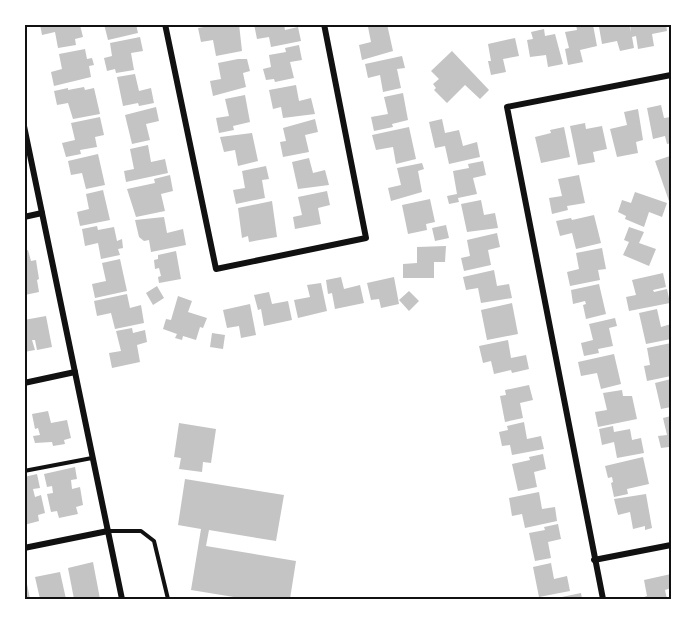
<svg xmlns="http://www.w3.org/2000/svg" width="695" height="623" viewBox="0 0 695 623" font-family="Lato,sans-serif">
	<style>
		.building { fill: #c4c4c4 }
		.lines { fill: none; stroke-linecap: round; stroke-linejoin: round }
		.service { stroke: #111; stroke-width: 4 }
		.minor { stroke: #111; stroke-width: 6 }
		.neatline { fill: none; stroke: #111; stroke-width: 2 }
	</style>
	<rect width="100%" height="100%" fill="#fff"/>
	<!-- building -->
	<g class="building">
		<polygon points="40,24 80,25 83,37 75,39 76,45 58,48 55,32 42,35"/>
		<polygon points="104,24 136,24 138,33 108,40"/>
		<polygon points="221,24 239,24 242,51 216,56 213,40 201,42 198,28"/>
		<polygon points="254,24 284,24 285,30 298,27 301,41 271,47 269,37 257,39"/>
		<polygon points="380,24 387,24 393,51 362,60 359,45 371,42 368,27"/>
		<polygon points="576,24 593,25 597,46 580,50 583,62 568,65 565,49 569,48 565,32 577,30"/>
		<polygon points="612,24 629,24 631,32 630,24 666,24 667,31 652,34 654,46 638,49 636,36 632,37 634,48 620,51 617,41 602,44 599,27"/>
		<polygon points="544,29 545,36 555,34 563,64 548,67 546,55 530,57 527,40 533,39 531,32"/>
		<polygon points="140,37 143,51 131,53 134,70 116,73 115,69 107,71 104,58 112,56 110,43"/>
		<polygon points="515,38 519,56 503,59 506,72 491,75 488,61 491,61 488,44"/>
		<polygon points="299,45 302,60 290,62 294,78 275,82 274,79 266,80 263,69 271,67 269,55 286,52 285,48"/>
		<polygon points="85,49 87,59 92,58 94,65 89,66 91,77 54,86 51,72 62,69 59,54"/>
		<polygon points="452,51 489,90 480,99 465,85 447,103 434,90 436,88 433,84 439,79 431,71"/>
		<polygon points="402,56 405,68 397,69 401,88 383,92 380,75 368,78 365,64"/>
		<polygon points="238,59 247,59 250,71 243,73 246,87 213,96 210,81 221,79 218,63"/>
		<polygon points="135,74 139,91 151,88 154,103 139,106 138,103 123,106 117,77"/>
		<polygon points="296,85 299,101 311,98 315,114 283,118 281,107 273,109 269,90"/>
		<polygon points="84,87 85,90 94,88 100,114 73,119 68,103 57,105 54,91 68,88 68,90"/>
		<polygon points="403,93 408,120 392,124 393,127 374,131 371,117 388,114 384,97"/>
		<polygon points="245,95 250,122 233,126 234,130 219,133 216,118 229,116 225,99"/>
		<polygon points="661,105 664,118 671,117 671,143 667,144 665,136 653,139 647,108"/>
		<polygon points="156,107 159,121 146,124 150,140 132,144 125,115"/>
		<polygon points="638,109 643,140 636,142 638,153 617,157 610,129 627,125 624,112"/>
		<polygon points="100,117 104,135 95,137 97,147 80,150 81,154 66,157 62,143 75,140 71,123"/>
		<polygon points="315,119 318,132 305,135 309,152 283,157 280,142 286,141 283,128"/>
		<polygon points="442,119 445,133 459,130 463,146 477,142 480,157 449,164 445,146 435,148 429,122"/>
		<polygon points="585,123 586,129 602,126 607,149 593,152 595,162 578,165 570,126"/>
		<polygon points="409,127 416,159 396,164 393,147 376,150 372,135"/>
		<polygon points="564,127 570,157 541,163 535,137 551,133 550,130"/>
		<polygon points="252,133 258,161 238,166 235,150 224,152 220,137"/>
		<polygon points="148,145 151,162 165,159 168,173 126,182 124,171 134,169 130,149"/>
		<polygon points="98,154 105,185 86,189 82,173 71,175 68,161"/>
		<polygon points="670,156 671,201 669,201 655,161"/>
		<polygon points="309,158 313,173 325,170 329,185 298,189 292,162"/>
		<polygon points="483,161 486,175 473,178 477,194 458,198 459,202 449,204 447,196 457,194 453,171 469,168 468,164"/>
		<polygon points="422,163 424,169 418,171 422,192 391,201 388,188 401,185 397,168"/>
		<polygon points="266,166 269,179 262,180 265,198 236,204 233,190 245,188 242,171"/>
		<polygon points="170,175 173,191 161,194 165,211 136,217 127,189 155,183 154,179"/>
		<polygon points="579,175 585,203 567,206 568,210 552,214 549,198 562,196 558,179"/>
		<polygon points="103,190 110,220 80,226 77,212 89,209 86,194"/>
		<polygon points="327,191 330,205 318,208 321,224 295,229 293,217 302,215 298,197"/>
		<polygon points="635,192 667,203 662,217 649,212 644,227 625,219 626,216 618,212 622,200 631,203"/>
		<polygon points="430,199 435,222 426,224 427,230 408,234 402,205"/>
		<polygon points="481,200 484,215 495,213 498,228 467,232 461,204"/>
		<polygon points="272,201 277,237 249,242 248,236 242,238 238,208"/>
		<polygon points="594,215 601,243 576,249 572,233 560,236 556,221 571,218 572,220"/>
		<polygon points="164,217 167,233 183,229 186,245 151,252 149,240 144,241 139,237 135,220"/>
		<polygon points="446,225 449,238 435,241 432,228"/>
		<polygon points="97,226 98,230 114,227 117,241 122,239 123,248 118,249 120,255 101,259 98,243 85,246 82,229"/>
		<polygon points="629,227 644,232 639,243 656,249 649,266 623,255 629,242 624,240"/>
		<polygon points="497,233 500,247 488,250 491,265 464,271 461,258 470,256 467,240"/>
		<polygon points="446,246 445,262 434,262 434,278 403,278 403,264 417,263 417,247"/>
		<polygon points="602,248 606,269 598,270 600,280 570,286 567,272 579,269 576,253"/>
		<polygon points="28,250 31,261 36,260 39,279 37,280 39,292 25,295 24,251"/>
		<polygon points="176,251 181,279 159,283 158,277 161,276 159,268 155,269 154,260 158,259 158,255"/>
		<polygon points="120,259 127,291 95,298 92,284 106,281 102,263"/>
		<polygon points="494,270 497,286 509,284 512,298 481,303 478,288 466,290 463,277"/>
		<polygon points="663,273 666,287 653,290 654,292 667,289 670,303 629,311 626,297 636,295 632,280"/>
		<polygon points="341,277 344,289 360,285 364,303 335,309 332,293 328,294 326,280"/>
		<polygon points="394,277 399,304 381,308 379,299 371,300 367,283"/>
		<polygon points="321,283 327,311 298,318 294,300 310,297 307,285"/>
		<polygon points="599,284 606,314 586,319 583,305 586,304 585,301 573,304 571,290"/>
		<polygon points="157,286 164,298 153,305 146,293"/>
		<polygon points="409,291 419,301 409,311 399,300"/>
		<polygon points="269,292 272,304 288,301 292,320 264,326 261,309 258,310 254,295"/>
		<polygon points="127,294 130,308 141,305 144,323 115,329 111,313 97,316 94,301"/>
		<polygon points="178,296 192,301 188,312 207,318 203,328 200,327 196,340 183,336 182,340 175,338 177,334 163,329 166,319 171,320"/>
		<polygon points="512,303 518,334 487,340 481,310"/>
		<polygon points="250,304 256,335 241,338 239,326 227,328 223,310"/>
		<polygon points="657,309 661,327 671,324 671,339 646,344 639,313"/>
		<polygon points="46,316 52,347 37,350 35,340 32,340 35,350 24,352 24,320"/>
		<polygon points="615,318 617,326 609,328 613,346 598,349 599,353 584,356 581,343 593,340 589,324"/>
		<polygon points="132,328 133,333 145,330 147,342 137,345 140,362 112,368 109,353 121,351 116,331"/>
		<polygon points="212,333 225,335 223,349 210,347"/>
		<polygon points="508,340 511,358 526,355 529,369 512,373 511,370 494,374 491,361 483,363 479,346"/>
		<polygon points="671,343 671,359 669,359 671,376 647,381 644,366 650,365 647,348"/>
		<polygon points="614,354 621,384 601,389 597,373 581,376 578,362"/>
		<polygon points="671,379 671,407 661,409 655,383"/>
		<polygon points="529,385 533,400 520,403 523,418 505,422 500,396 506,395 505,390"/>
		<polygon points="622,390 623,396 632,396 637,419 598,427 595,412 607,410 603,393"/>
		<polygon points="48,411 51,423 67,420 71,438 64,440 65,444 53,446 52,442 35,443 33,436 40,435 38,428 35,429 32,414"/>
		<polygon points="671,416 671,452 670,452 669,447 661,448 658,436 667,435 663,418"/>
		<polygon points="524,422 527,439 541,436 544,449 512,455 510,445 502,446 499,432 508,430 507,426"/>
		<polygon points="179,423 216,429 211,463 203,462 202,472 179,469 181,458 174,457"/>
		<polygon points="613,426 614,432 630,429 632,440 641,438 644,453 617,458 614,442 602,445 599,429"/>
		<polygon points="543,454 546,469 534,472 537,487 518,491 512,464 530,460 529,457"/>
		<polygon points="643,457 649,484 627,489 628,494 614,497 611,483 613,482 612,477 608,478 605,466"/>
		<polygon points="75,467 77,479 71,480 72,489 80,487 83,505 76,507 78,514 59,518 57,511 51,512 47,494 53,493 52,486 47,487 44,474"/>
		<polygon points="37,474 40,488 33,489 35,497 41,495 45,513 38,515 39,521 24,525 24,477"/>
		<polygon points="185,479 284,495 276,541 209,530 206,546 296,561 290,599 246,599 191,590 201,529 178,525"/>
		<polygon points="539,492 542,509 555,507 557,521 525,528 522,514 512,516 509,498"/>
		<polygon points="646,494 652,528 645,530 645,526 633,529 630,512 618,515 614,499"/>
		<polygon points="558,524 561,539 548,542 551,558 535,561 529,533 545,530 544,527"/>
		<polygon points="93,562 100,599 74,599 68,568"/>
		<polygon points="551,563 554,579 567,576 570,591 539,597 533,567"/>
		<polygon points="60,572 66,599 40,599 35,577"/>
		<polygon points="25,574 30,599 24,599"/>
		<polygon points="671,574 671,588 665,590 667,599 638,599 647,596 644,580"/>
		<polygon points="581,593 582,599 557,599 557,598"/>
	</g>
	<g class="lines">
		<!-- service -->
		<g class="service">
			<polyline points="24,471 92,458"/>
			<polyline points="108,531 141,531 154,541 168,599"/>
		</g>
		<!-- minor -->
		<g class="minor">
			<polyline points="165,24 216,269 366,238 324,24"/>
			<polyline points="24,126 122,599"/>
			<polyline points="24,217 42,213"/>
			<polyline points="24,383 75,372"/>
			<polyline points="24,548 108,531"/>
			<polyline points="594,560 671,545"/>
			<polyline points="603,599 507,107 671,75"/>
		</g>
	</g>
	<!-- border -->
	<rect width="695" height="623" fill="none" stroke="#ffffff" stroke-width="51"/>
	<rect x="26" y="26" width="644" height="572" class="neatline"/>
</svg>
